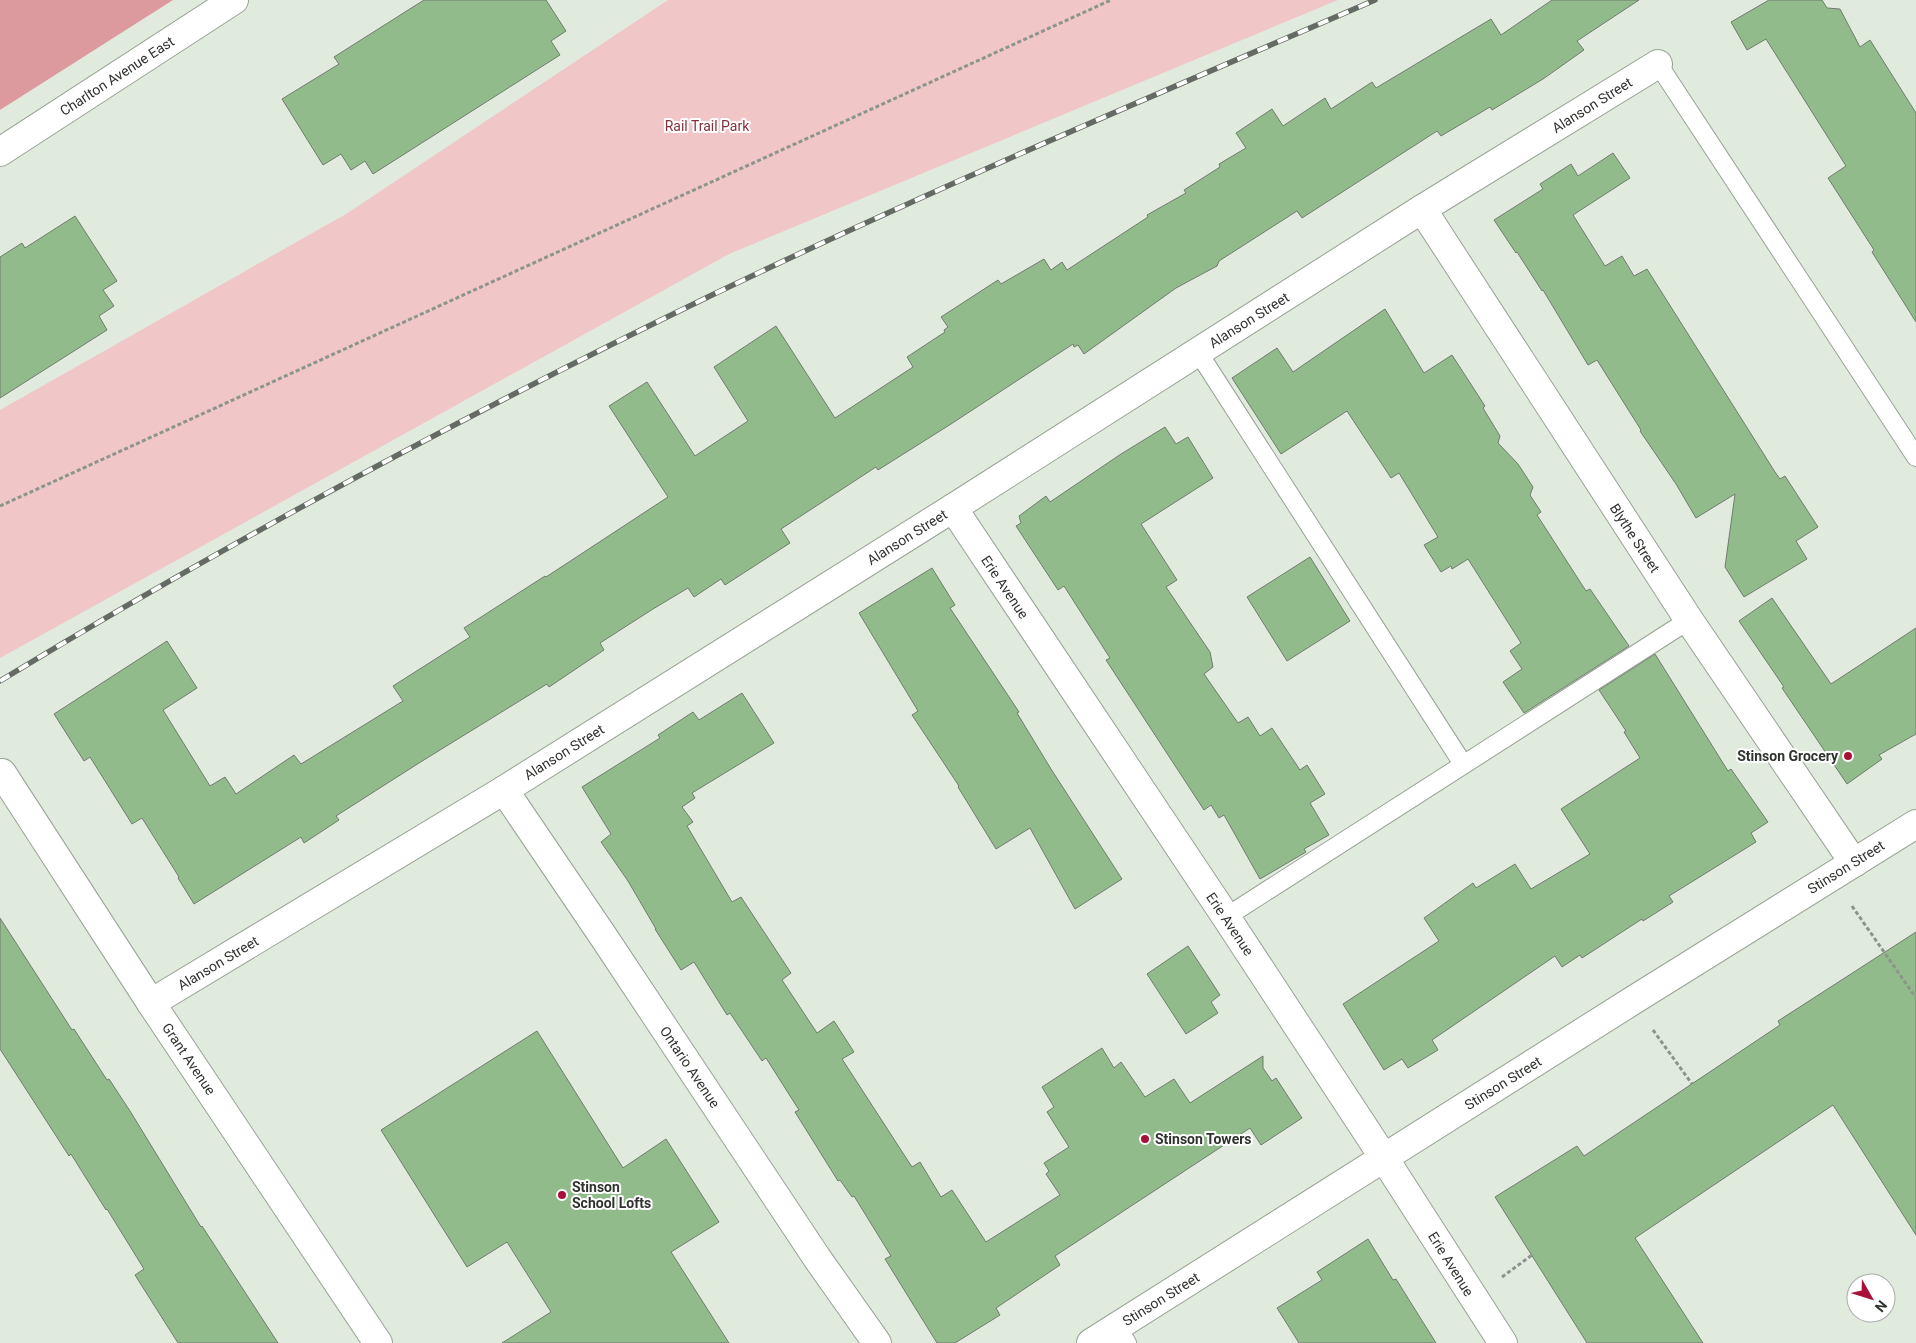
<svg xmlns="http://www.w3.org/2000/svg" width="1916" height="1343" viewBox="0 0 1916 1343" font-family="Roboto,sans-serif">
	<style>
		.green { fill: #f0c6c7 }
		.forest { fill: #dd9a9e }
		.building { fill: #92bb8b; stroke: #717b70 }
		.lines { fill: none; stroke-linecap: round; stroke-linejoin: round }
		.lane-casing { stroke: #98a296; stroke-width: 20 }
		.street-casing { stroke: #98a296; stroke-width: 30 }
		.secondary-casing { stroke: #98a296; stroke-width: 30 }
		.path { stroke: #8c948b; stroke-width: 3; stroke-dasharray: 4 2.5; stroke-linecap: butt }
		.lane { stroke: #fff; stroke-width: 18 }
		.street { stroke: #fff; stroke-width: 28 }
		.secondary { stroke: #fff; stroke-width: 28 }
		.rail-casing { stroke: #656b64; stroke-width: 5.5 }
		.rail { stroke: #fff; stroke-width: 4; stroke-dasharray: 11; stroke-linecap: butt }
		.poi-dot { fill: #a81038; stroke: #fff; stroke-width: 2 }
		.labels { text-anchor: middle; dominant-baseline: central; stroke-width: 4; stroke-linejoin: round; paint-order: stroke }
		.street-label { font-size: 14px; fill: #2f332e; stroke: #fff }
		.park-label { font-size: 14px; fill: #82323c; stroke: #fff }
		.poi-label { font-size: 14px; font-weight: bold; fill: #2f332e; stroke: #fff; text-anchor: start }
	</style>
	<rect width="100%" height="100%" fill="#e0ebde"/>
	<!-- green -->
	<polygon class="green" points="668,0 1338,0 729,254 0,658 0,410 346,214"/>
	<!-- forest -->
	<polygon class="forest" points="0,0 173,0 0,110"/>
	<!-- building -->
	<g class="building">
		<polygon points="424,0 546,0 566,31 551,41 560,55 373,174 365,161 351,170 341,154 323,165 282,99 339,64 334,57"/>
		<polygon points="1552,0 1639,0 1577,41 1584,50 1543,79 1492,110 1490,107 1441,136 1437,131 1302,218 1297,211 1219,261 1217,266 1176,288 1084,354 1078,345 1074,347 1073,344 951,424 878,470 876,467 781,529 790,543 725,585 721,579 694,597 688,588 653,609 600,643 604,650 549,687 547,684 419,763 336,816 339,820 304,843 301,837 194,904 178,878 179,877 142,818 132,824 90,757 84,761 54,714 167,641 197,688 163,710 210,786 225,777 236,794 294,755 301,764 403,701 393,686 470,637 464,628 545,576 546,577 668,497 609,406 647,382 695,456 748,421 714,367 776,326 835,418 913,367 907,357 945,332 944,330 948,327 941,317 998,280 1001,284 1044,259 1051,270 1062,262 1067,270 1148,217 1147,215 1186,193 1184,190 1220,167 1219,164 1246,148 1236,133 1272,109 1283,126 1325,98 1331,109 1372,82 1376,88 1491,19 1501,35"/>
		<polygon points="1769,0 1822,0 1827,8 1840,9 1860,47 1870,40 1916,113 1916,322 1872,252 1874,250 1828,178 1846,166 1766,39 1747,50 1731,22"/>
		<polygon points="1613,153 1630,178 1573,215 1605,266 1622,256 1634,276 1647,269 1775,472 1780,479 1785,476 1818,527 1796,541 1807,559 1744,597 1725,567 1735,494 1696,518 1676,484 1640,431 1641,430 1597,360 1588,365 1543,290 1542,291 1517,252 1516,253 1494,220 1543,189 1540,184 1571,164 1578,176"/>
		<polygon points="75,216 117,281 103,290 114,306 99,316 107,330 0,398 0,257 22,243 25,248"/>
		<polygon points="1385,309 1424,373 1452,355 1485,406 1483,408 1500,436 1498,443 1518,464 1533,487 1530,495 1541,512 1537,515 1586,591 1590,589 1629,646 1524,713 1503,682 1522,669 1510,651 1521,643 1468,559 1452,569 1451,566 1441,572 1424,545 1438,537 1399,473 1391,478 1347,411 1281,454 1232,378 1277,348 1293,372"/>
		<polygon points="1165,427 1176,444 1188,437 1213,478 1141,524 1177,580 1166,587 1210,652 1213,667 1204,674 1238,723 1248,717 1260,736 1272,728 1300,770 1307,765 1325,794 1310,803 1329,835 1304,849 1306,852 1260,879 1224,815 1219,818 1211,805 1204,810 1106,660 1110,658 1064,586 1058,590 1016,526 1021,523 1019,516 1046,496 1050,502 1121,454"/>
		<polygon points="1310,557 1350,621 1287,661 1247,597"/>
		<polygon points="932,568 955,605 950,608 1019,712 1017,713 1051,769 1122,879 1075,909 1030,828 996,849 958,787 959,786 912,715 918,711 859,613"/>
		<polygon points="1772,598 1831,684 1916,628 1916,734 1879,755 1882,759 1847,784 1782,688 1784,687 1739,621"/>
		<polygon points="1655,654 1728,771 1731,769 1768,822 1751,833 1756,842 1669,896 1673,902 1643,921 1642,919 1582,958 1580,955 1562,967 1555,956 1432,1040 1438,1050 1408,1068 1402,1059 1384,1070 1343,1004 1439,941 1424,918 1473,883 1476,888 1515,864 1531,889 1590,854 1561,809 1640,758 1624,732 1626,731 1599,690"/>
		<polygon points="742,693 774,743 692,793 695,798 682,807 693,822 687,826 732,902 741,897 791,973 782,980 817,1033 834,1021 854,1052 842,1059 912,1167 920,1162 941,1197 952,1190 986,1242 1060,1195 1046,1174 1049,1171 1044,1163 1069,1147 1047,1112 1054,1107 1042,1087 1102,1048 1114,1068 1121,1062 1145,1097 1174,1079 1190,1103 1263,1056 1263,1068 1272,1081 1276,1078 1302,1118 1261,1145 1250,1128 1055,1256 1060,1265 996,1308 1000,1315 955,1343 937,1343 885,1259 891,1256 854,1196 852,1197 840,1180 838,1181 795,1112 799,1110 766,1058 762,1061 730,1013 727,1015 694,962 681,970 655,929 656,929 628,881 601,842 611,834 582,787 660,738 658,735 693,712 699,720"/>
		<polygon points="0,918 72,1030 74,1029 107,1080 109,1079 130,1111 201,1227 202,1226 278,1343 178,1343 135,1275 144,1269 107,1209 106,1210 71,1154 69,1156 0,1049"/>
		<polygon points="1916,932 1916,1235 1833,1105 1635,1238 1703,1343 1587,1343 1495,1197 1577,1146 1584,1156 1780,1025 1778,1021"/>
		<polygon points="1188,946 1220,995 1211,1002 1218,1013 1186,1034 1147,974"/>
		<polygon points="537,1031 623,1168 666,1139 719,1222 671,1252 729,1343 502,1343 551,1312 507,1242 467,1267 381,1130"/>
		<polygon points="1368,1239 1393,1280 1396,1279 1436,1343 1299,1343 1277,1308 1322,1280 1317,1272"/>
	</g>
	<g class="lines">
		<defs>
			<g id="lane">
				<polyline points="1658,64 1916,457"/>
				<polyline points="1198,352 1463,764"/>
				<polyline points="1226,917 1689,620"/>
				<polyline points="1117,1327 1127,1343"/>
			</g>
			<g id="street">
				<polyline points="1422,209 1689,620 1854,863"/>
				<polyline points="953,508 1226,917 1384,1158 1503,1343"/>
				<polyline points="2,773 151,1003 378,1343"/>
				<polyline points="504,790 603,936 817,1258 877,1343"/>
				<polyline points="151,1003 504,790 953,508 1422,209 1658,64"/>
			</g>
			<g id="secondary">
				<polyline points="0,152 234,0"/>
				<polyline points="1091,1343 1632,1001 1916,824"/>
			</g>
		</defs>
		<!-- lane casing -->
		<use href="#lane" class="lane-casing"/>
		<!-- street casing -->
		<use href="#street" class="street-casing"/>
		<!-- secondary casing -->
		<use href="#secondary" class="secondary-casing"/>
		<!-- path -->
		<g class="path">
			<polyline points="0,506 1111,0"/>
			<polyline points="1852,906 1916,998"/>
			<polyline points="1653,1030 1692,1084"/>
			<polyline points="1502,1277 1532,1255"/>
		</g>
		<!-- lane -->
		<use href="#lane" class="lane"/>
		<!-- street -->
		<use href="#street" class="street"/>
		<!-- secondary -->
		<use href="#secondary" class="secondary"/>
		<defs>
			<path id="rail" d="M0,681C231,541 469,413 712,295C930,190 1153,96 1375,0"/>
		</defs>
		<!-- rail casing -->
		<use href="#rail" class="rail-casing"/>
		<!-- rail -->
		<use href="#rail" class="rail"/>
	</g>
	<!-- markers -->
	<g class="poi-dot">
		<circle cx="1848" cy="756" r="5"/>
		<circle cx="1145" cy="1139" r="5"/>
		<circle cx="562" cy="1195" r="5"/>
	</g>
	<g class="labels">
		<!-- street labels -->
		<g class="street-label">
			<text transform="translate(117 76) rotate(-33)">Charlton Avenue East</text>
			<text transform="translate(1592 105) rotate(-32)">Alanson Street</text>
			<text transform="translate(1249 320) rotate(-32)">Alanson Street</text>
			<text transform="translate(907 537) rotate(-32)">Alanson Street</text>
			<text transform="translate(1635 538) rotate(57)">Blythe Street</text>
			<text transform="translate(1005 587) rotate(56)">Erie Avenue</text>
			<text transform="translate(564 752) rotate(-32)">Alanson Street</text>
			<text transform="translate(1846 867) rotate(-32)">Stinson Street</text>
			<text transform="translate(1230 924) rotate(56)">Erie Avenue</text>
			<text transform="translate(218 963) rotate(-31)">Alanson Street</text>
			<text transform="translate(189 1059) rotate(56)">Grant Avenue</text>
			<text transform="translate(690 1067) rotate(56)">Ontario Avenue</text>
			<text transform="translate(1503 1083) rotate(-32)">Stinson Street</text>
			<text transform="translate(1451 1264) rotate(58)">Erie Avenue</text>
			<text transform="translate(1161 1299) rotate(-32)">Stinson Street</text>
		</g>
		<!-- park labels -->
		<g class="park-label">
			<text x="707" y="126">Rail Trail Park</text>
		</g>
		<!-- poi labels -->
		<g class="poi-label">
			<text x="1838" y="756" text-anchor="end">Stinson Grocery</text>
			<text x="1155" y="1139">Stinson Towers</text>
			<text x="572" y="1187">Stinson<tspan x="572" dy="16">School Lofts</tspan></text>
		</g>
	</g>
	<!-- north arrow -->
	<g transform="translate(1871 1298) rotate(129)"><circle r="24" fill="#ffffff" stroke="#acadab"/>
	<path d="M0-4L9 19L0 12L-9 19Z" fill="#a81038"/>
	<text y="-8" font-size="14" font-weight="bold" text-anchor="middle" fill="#2f332e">N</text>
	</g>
</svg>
